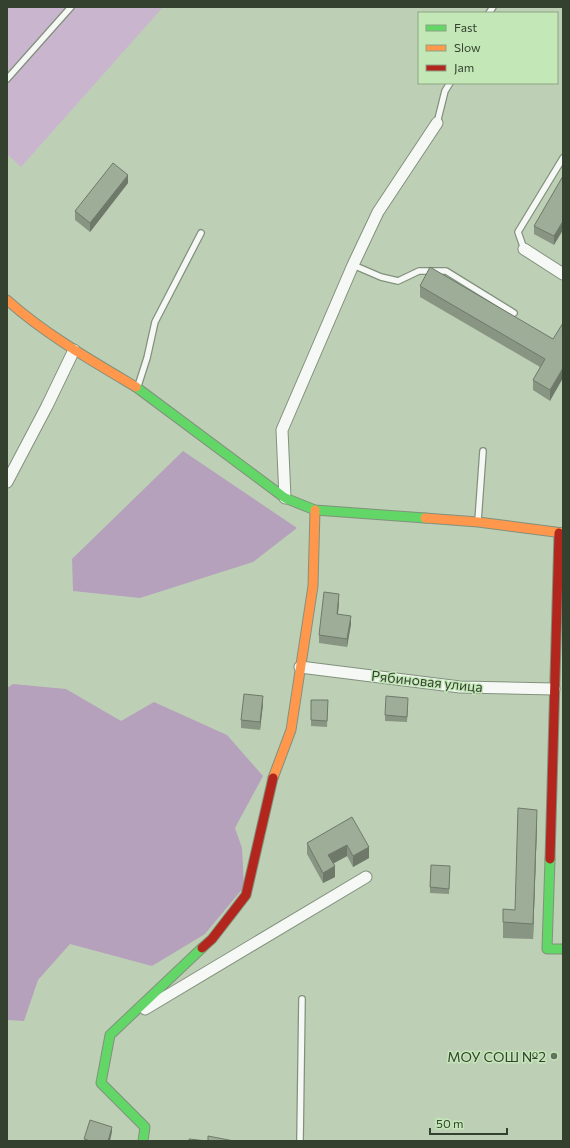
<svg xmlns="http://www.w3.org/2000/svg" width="570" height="1148" viewBox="0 0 570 1148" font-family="Commissioner,sans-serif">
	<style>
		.green { fill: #c9b5ce }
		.forest { fill: #b5a1bb }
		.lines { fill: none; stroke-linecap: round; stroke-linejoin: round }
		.lane-casing { stroke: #82917d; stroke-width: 8 }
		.street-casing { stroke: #82917d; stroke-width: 13 }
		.fast-casing { stroke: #82917d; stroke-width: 11 }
		.slow-casing { stroke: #82917d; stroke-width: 11 }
		.jam-casing { stroke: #82917d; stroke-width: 11 }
		.lane { stroke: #f5f8f4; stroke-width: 5.5 }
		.street { stroke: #f5f8f4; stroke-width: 11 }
		.fast { stroke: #63d668; stroke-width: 9 }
		.slow { stroke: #ff974d; stroke-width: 9 }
		.jam { stroke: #b3261e; stroke-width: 9 }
		.wall { fill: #889583 }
		.shaded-wall { fill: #6f796a }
		.building { fill: #9ead98; stroke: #6f796a }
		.poi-dot { fill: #63735e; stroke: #c4e7b8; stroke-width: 1.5 }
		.labels { text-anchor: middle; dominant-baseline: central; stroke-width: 3; stroke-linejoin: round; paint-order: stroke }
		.street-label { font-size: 14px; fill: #33412e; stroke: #c4e7b8 }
		.poi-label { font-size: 14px; fill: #33412e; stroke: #c4e7b8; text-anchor: end }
	</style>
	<rect width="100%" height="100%" fill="#bdd0b6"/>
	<!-- green -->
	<polygon class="green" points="7,7 163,7 21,167 7,154"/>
	<!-- forest -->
	<g class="forest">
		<polygon points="183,451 297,528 253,562 140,598 73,591 72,559"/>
		<polygon points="13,684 66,689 121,721 154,702 227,735 263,776 235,828 242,848 244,887 205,934 152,966 70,944 38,980 24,1021 7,1020 7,688"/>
	</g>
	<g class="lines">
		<defs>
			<g id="lane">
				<polyline points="489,13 493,7"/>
				<polyline points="7,79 71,7"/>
				<polyline points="437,123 445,91 450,83"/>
				<polyline points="524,249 518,232 563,158"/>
				<polyline points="353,265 381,277 398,281 419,271 446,271 514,313"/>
				<polyline points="138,386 147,358 155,322 201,233"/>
				<polyline points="478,521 483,451"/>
				<polyline points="300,1141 302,999"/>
			</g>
			<g id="street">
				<polyline points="524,249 563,274"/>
				<polyline points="7,482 47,406 74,350"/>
				<polyline points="285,498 282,430 353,265 378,212 437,123"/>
				<polyline points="300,667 460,687 554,689"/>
				<polyline points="145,1009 366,877"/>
			</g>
			<g id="fast">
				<polyline points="136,387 285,498 315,510 425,518"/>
				<polyline points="550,859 547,949 563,949"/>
				<polyline points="143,1141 145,1127 101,1083 110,1035 202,948"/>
			</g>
			<g id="slow">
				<path d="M7,300C45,334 92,361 136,387"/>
				<polyline points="425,518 478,522 563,533"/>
				<polyline points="273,778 291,730 313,586 315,510"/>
			</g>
			<g id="jam">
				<polyline points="550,859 559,533"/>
				<polyline points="202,948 212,939 246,895 273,778"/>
			</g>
		</defs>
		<!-- lane casing -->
		<use href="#lane" class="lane-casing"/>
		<!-- street casing -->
		<use href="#street" class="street-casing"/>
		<!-- fast casing -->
		<use href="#fast" class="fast-casing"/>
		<!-- slow casing -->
		<use href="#slow" class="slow-casing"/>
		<!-- jam casing -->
		<use href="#jam" class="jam-casing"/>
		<!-- lane -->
		<use href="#lane" class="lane"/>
		<!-- street -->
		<use href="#street" class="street"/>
		<!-- fast -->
		<use href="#fast" class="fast"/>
		<!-- slow -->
		<use href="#slow" class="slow"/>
		<!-- jam -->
		<use href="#jam" class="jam"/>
	</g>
	<!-- wall -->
	<g class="wall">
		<polygon points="563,176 554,245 534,234 534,226"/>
		<polygon points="128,183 90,232 75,220 75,211"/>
		<polygon points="420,286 553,339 550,401 533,390 533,380 540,367 420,297"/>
		<polygon points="339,603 338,614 351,624 347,647 319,643 319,635"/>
		<polygon points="311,700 328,706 327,727 311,726"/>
		<polygon points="263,704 260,730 241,728 241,720"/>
		<polygon points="408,704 407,722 385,721 385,715"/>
		<polygon points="352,817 369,858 353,867 347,856 333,864 335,877 323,883 307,854 307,843"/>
		<polygon points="537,825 533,939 503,938 503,922 515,910"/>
		<polygon points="450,871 449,894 430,893 430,887"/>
	</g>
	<!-- shaded-wall -->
	<g class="shaded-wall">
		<polygon points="128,175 128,183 90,232 90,223"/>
		<polygon points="563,221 563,230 554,245 554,236"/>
		<polygon points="563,368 563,378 550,401 550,390"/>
		<polygon points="339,594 339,603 337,622 337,614"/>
		<polygon points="351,616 351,624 347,647 347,639"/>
		<polygon points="263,696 263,704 260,730 260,722"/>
		<polygon points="537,810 537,825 533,939 533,924"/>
		<polygon points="347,845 347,856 328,866 328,855"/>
		<polygon points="369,847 369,858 353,867 353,856"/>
		<polygon points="335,866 335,877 323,883 323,873"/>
		<polygon points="112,1127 112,1132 110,1141 108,1141"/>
	</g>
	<!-- building -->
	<g class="building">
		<polygon points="113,163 128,175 90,223 75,211"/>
		<polygon points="563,176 563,221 554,236 534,226"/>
		<polygon points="430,267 553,339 563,323 563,368 550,390 533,380 545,359 420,286"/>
		<polygon points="324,592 339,594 337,614 351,616 347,639 319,635"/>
		<polygon points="244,694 263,696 260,722 241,720"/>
		<polygon points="386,696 408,698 407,717 385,715"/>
		<polygon points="311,700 328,700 327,721 311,720"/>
		<polygon points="518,808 537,810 533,924 503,922 503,909 515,910"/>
		<polygon points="352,817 369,847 353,856 347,845 328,855 335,866 323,873 307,843"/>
		<polygon points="431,865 450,866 449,889 430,887"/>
		<polygon points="90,1120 112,1127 108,1141 91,1141 84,1139"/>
		<polygon points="208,1136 234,1141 208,1141"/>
		<polygon points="189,1139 207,1141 189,1141"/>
	</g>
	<!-- markers -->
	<circle class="poi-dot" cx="554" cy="1056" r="4"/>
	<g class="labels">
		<!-- street labels -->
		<g class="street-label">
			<text transform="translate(427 681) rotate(6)">Рябиновая улица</text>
		</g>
		<!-- poi labels -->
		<g class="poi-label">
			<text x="546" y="1056">МОУ СОШ №2</text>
		</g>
	</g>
	<!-- border -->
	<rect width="570" height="1148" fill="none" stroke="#33412e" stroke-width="16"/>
	<!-- legend -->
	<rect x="418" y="12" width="140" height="72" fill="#c4e7b8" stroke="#8aa581"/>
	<rect x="426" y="25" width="20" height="6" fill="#63d668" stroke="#8aa581"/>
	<text x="454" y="32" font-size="12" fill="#33412e">Fast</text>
	<rect x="426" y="45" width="20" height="6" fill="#ff974d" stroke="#8aa581"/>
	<text x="454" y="52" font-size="12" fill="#33412e">Slow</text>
	<rect x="426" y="65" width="20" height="6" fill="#b3261e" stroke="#8aa581"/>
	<text x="454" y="72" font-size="12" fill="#33412e">Jam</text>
	<!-- scale -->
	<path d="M430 1128v6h77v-6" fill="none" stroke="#33412e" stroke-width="2"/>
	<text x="436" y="1128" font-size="12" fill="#33412e" stroke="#c4e7b8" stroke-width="3" paint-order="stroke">50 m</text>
</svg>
